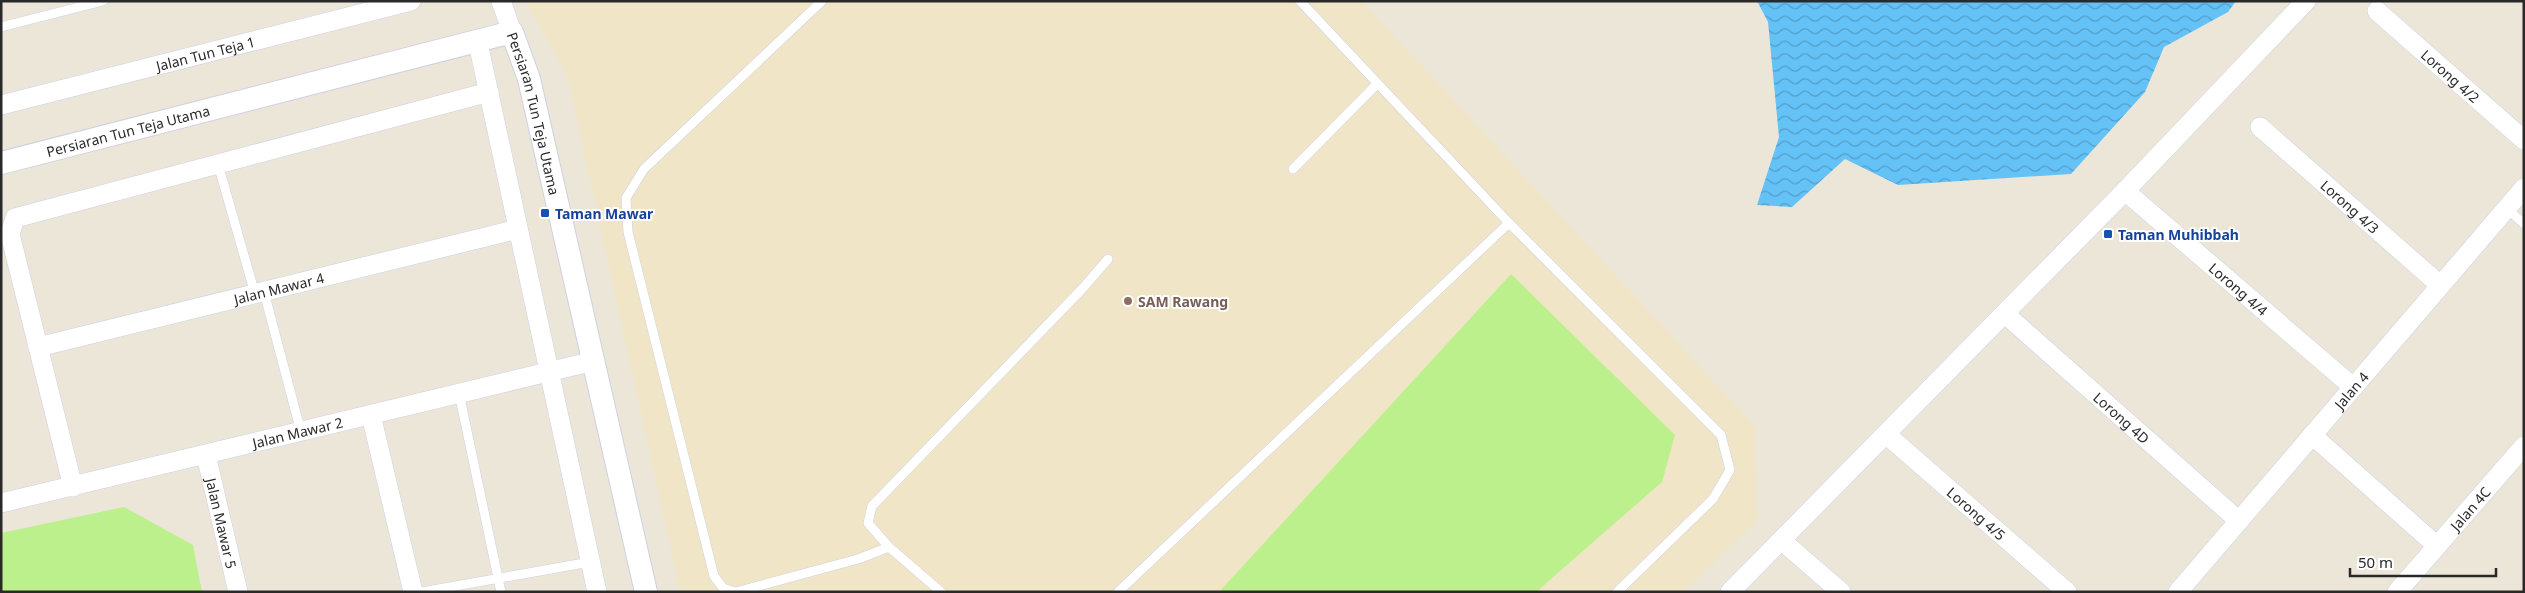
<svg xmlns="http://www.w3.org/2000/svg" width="2525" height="593" viewBox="0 0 2525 593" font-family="'Noto Sans',sans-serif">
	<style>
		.education { fill: #f0e6c7 }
		.pitch { fill: #bcf08c }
		.water { fill: url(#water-waves) }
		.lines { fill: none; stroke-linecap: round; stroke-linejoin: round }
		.service-casing { stroke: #ced0e3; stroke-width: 10 }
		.minor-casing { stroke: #ced0e3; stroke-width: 20 }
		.tertiary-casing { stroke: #ced0e3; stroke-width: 24 }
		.service { stroke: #fff; stroke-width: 9 }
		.minor { stroke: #fff; stroke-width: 19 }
		.tertiary { stroke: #fff; stroke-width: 22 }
		.transit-dot { fill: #1a4fb4; stroke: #fff; stroke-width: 2 }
		.education-dot { fill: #8d6e63; stroke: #fff; stroke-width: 2 }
		.labels { text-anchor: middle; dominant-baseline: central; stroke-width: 4; stroke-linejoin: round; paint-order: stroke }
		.street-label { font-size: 14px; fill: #292929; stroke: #fff }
		.transit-label { font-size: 14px; font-weight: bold; fill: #164399; stroke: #fff; text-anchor: start }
		.education-label { font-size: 14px; font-weight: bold; fill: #785e54; stroke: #fff; text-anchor: start }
	</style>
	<defs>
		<pattern id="water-waves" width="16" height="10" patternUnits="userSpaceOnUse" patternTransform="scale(1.25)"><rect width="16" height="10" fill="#64c2f7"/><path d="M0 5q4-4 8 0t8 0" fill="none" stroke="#529ec8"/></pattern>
	</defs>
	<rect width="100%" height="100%" fill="#ece6d9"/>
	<!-- education -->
	<polygon class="education" points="525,1 1362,1 1755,426 1757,521 1684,592 680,592 567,75"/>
	<!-- pitch -->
	<g class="pitch">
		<polygon points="1511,274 1675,435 1662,482 1536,592 1219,592"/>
		<polygon points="124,507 193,545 202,592 1,592 1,533"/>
	</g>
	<!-- water -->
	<polygon class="water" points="1757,1 2236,1 2228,12 2164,47 2145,92 2071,174 1898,185 1845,159 1792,207 1757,205 1779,137 1768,22"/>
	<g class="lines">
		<defs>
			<g id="service">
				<polyline points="1300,1 1509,223 1721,435 1730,470 1713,499 1617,592"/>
				<polyline points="1,27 103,1"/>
				<polyline points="218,164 255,294"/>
				<polyline points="1293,169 1376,85"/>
				<polyline points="2506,208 2524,224"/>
				<polyline points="264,292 301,432"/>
				<polyline points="459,393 501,592"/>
				<polyline points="889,547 868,523 872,506 1083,288 1108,259"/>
				<polyline points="422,592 590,562"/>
				<polyline points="735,592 723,588 714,576 628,232 626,198 644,169 822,1"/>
				<polyline points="736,592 858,559 889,547 941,592"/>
				<polyline points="1118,592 1509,223"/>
			</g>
			<g id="minor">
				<polyline points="501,1 512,32"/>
				<path id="s1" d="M2377,11L2524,140"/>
				<polyline points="478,43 597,592"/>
				<path id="s2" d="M1,105L411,1"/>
				<path id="s3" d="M2260,127L2440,285"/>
				<path id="s4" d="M2125,191L2353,387"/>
				<path id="s5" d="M2005,314L2239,521"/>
				<path id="s6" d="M38,347L518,229"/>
				<polyline points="371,415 413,592"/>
				<path id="s7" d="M1887,435L2067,592"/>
				<polyline points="2312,435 2437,546"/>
				<path id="s8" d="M206,455L238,592"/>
				<polyline points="73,487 10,234 15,218 489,92"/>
				<path id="s9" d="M1,503L594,361"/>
				<polyline points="1782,541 1841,592"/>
				<polyline points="1730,592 2125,191 2306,1"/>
				<path id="s10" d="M2178,592L2524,188"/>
				<path id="s11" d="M2397,592L2524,446"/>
			</g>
			<g id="tertiary">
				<path id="s12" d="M1,163L512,32L529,79L646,592"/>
			</g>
		</defs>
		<!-- service casing -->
		<use href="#service" class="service-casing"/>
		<!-- minor casing -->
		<use href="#minor" class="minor-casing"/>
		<!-- tertiary casing -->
		<use href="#tertiary" class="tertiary-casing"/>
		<!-- service -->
		<use href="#service" class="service"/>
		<!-- minor -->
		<use href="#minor" class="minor"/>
		<!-- tertiary -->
		<use href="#tertiary" class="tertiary"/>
	</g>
	<!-- markers -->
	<g class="transit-dot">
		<rect x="540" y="208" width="10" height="10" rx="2.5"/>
		<rect x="2103" y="229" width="10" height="10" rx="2.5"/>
	</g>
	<circle class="education-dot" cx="1128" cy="301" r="5"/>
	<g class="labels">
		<!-- street labels -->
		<g class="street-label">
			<text stroke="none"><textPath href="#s2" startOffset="211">Jalan Tun Teja 1</textPath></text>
			<text stroke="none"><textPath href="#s1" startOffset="98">Lorong 4/2</textPath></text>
			<text stroke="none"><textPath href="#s12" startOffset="612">Persiaran Tun Teja Utama</textPath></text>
			<text stroke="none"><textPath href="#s12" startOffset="131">Persiaran Tun Teja Utama</textPath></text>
			<text stroke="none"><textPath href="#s3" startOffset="120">Lorong 4/3</textPath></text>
			<text stroke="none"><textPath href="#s6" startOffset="248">Jalan Mawar 4</textPath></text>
			<text stroke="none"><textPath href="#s4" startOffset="150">Lorong 4/4</textPath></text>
			<text stroke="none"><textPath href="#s10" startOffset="266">Jalan 4</textPath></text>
			<text stroke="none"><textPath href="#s5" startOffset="156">Lorong 4D</textPath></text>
			<text stroke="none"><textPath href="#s9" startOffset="305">Jalan Mawar 2</textPath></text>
			<text stroke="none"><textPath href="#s11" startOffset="111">Jalan 4C</textPath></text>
			<text stroke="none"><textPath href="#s7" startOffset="119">Lorong 4/5</textPath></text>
			<text stroke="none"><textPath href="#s8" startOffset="70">Jalan Mawar 5</textPath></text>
		</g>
		<!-- transit labels -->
		<g class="transit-label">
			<text x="555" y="213">Taman Mawar</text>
			<text x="2118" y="234">Taman Muhibbah</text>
		</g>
		<!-- education labels -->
		<g class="education-label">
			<text x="1138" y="301">SAM Rawang</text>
		</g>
	</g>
	<!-- border -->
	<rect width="2525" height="593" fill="none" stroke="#292929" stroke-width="5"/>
	<!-- scale -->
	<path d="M2350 568v8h146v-8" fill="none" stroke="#292929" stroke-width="2.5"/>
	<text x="2358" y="568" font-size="15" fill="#292929" stroke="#ffffff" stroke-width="4" paint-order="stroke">50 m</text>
</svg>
